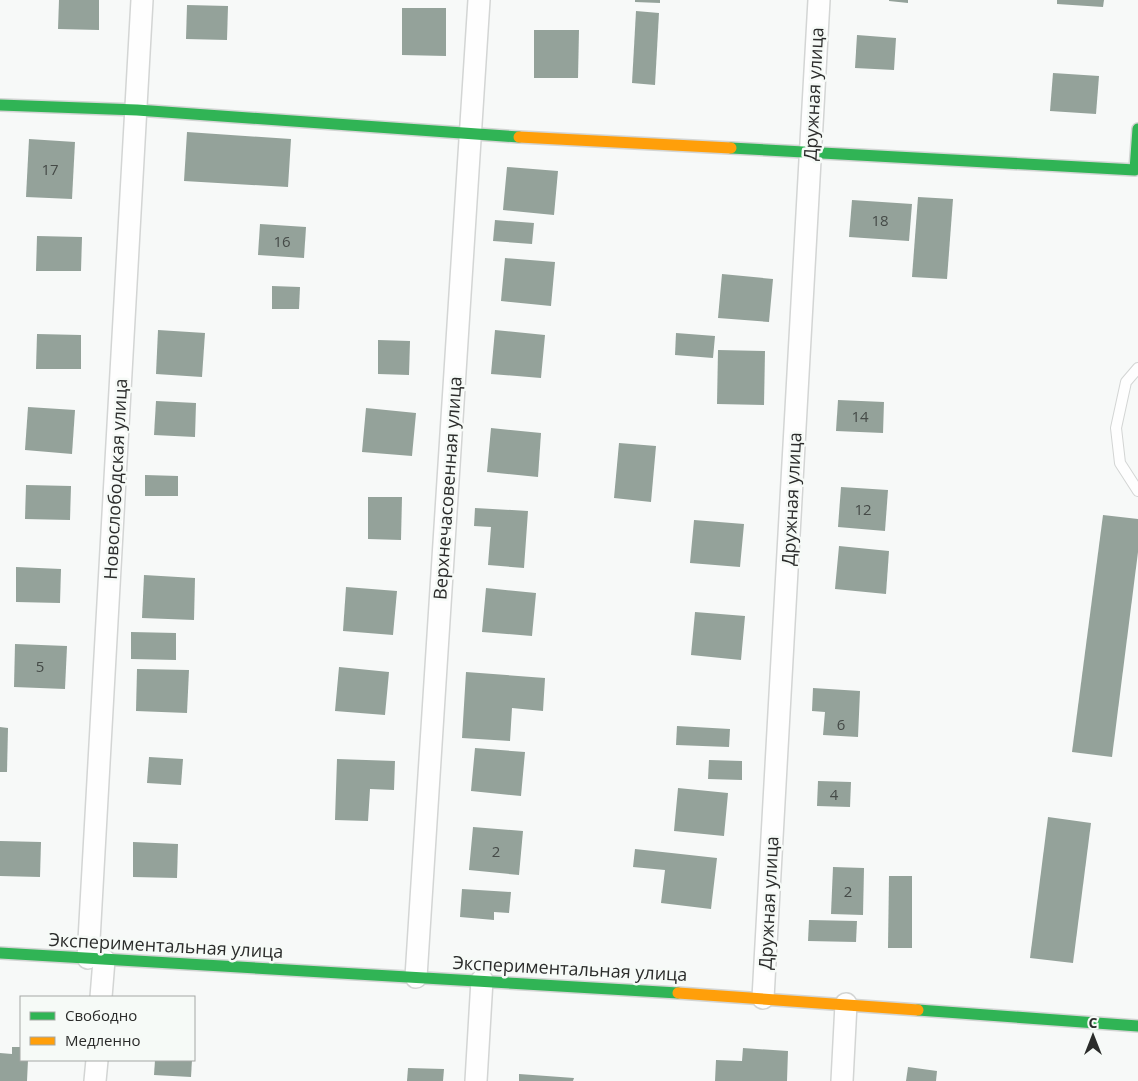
<svg xmlns="http://www.w3.org/2000/svg" width="1138" height="1081" viewBox="0 0 1138 1081" font-family="'Open Sans',sans-serif">
	<style>
		.building { fill: #94a29a }
		.lines { fill: none; stroke-linecap: round; stroke-linejoin: round }
		.lane-casing { stroke: #d3d5d4; stroke-width: 12 }
		.street-casing { stroke: #d3d5d4; stroke-width: 24 }
		.fast-casing { stroke: #d3d5d4; stroke-width: 14 }
		.slow-casing { stroke: #d3d5d4; stroke-width: 14 }
		.lane { stroke: #fefefe; stroke-width: 10 }
		.street { stroke: #fefefe; stroke-width: 21 }
		.fast { stroke: #30b455; stroke-width: 11 }
		.slow { stroke: #ff9f0a; stroke-width: 11 }
		.labels { text-anchor: middle; dominant-baseline: central; stroke-width: 5; stroke-linejoin: round; paint-order: stroke }
		.number-label { font-size: 15px; fill: #454a47 }
		.street-label { font-size: 18px; fill: #2b2c2b; stroke: #f6faf7 }
	</style>
	<rect width="100%" height="100%" fill="#f7f9f8"/>
	<!-- building -->
	<g class="building">
		<polygon points="59,0 99,0 99,30 58,29"/>
		<polygon points="635,0 660,0 660,3 635,2"/>
		<polygon points="889,0 908,0 908,3 889,1"/>
		<polygon points="1057,0 1104,0 1103,7 1057,4"/>
		<polygon points="187,5 228,6 227,40 186,39"/>
		<polygon points="402,8 446,8 446,56 402,55"/>
		<polygon points="636,11 659,13 655,85 632,83"/>
		<polygon points="534,30 579,30 578,78 534,78"/>
		<polygon points="857,35 896,38 894,70 855,68"/>
		<polygon points="1053,73 1099,76 1096,114 1050,111"/>
		<polygon points="187,132 291,139 288,187 184,181"/>
		<polygon points="29,139 75,142 72,199 26,197"/>
		<polygon points="507,167 558,171 554,215 503,210"/>
		<polygon points="918,197 953,199 947,279 912,277"/>
		<polygon points="852,200 912,204 909,241 849,237"/>
		<polygon points="495,220 534,223 532,244 493,241"/>
		<polygon points="260,224 306,227 304,258 258,255"/>
		<polygon points="37,236 82,237 81,271 36,271"/>
		<polygon points="505,258 555,262 551,306 501,301"/>
		<polygon points="722,274 773,279 769,322 718,318"/>
		<polygon points="272,286 300,287 299,309 272,309"/>
		<polygon points="158,330 205,333 202,377 156,374"/>
		<polygon points="495,330 545,335 541,378 491,374"/>
		<polygon points="676,333 715,336 713,358 675,355"/>
		<polygon points="37,334 81,335 81,369 36,369"/>
		<polygon points="378,340 410,341 409,375 378,374"/>
		<polygon points="718,350 765,351 764,405 717,404"/>
		<polygon points="838,400 884,402 883,433 836,431"/>
		<polygon points="156,401 196,403 195,437 154,435"/>
		<polygon points="28,407 75,410 72,454 25,450"/>
		<polygon points="366,408 416,413 412,456 362,452"/>
		<polygon points="491,428 541,433 538,477 487,472"/>
		<polygon points="619,443 656,446 651,502 614,498"/>
		<polygon points="145,475 178,476 178,496 145,496"/>
		<polygon points="26,485 71,486 70,520 25,519"/>
		<polygon points="841,487 888,490 885,531 838,527"/>
		<polygon points="368,497 402,497 401,540 368,539"/>
		<polygon points="475,508 528,511 524,568 488,565 491,527 474,526"/>
		<polygon points="1103,515 1138,519 1138,552 1112,757 1072,752"/>
		<polygon points="694,520 744,524 740,567 690,563"/>
		<polygon points="839,546 889,551 886,594 835,589"/>
		<polygon points="16,567 61,569 60,603 16,602"/>
		<polygon points="144,575 195,578 194,620 142,618"/>
		<polygon points="346,587 397,591 393,635 343,631"/>
		<polygon points="486,588 536,593 532,636 482,632"/>
		<polygon points="695,612 745,616 741,660 691,655"/>
		<polygon points="131,632 176,633 176,660 131,659"/>
		<polygon points="15,644 67,646 65,689 14,687"/>
		<polygon points="339,667 389,672 385,715 335,711"/>
		<polygon points="137,669 189,670 187,713 136,711"/>
		<polygon points="466,672 545,678 543,711 512,708 510,741 462,738"/>
		<polygon points="813,688 860,691 858,737 823,735 825,712 812,711"/>
		<polygon points="677,726 730,729 729,747 676,745"/>
		<polygon points="0,727 8,728 7,772 0,772"/>
		<polygon points="475,748 525,752 521,796 471,791"/>
		<polygon points="149,757 183,759 181,785 147,783"/>
		<polygon points="337,759 395,761 394,790 370,789 368,821 335,820"/>
		<polygon points="709,760 742,761 742,780 708,779"/>
		<polygon points="818,781 851,782 850,807 817,806"/>
		<polygon points="678,788 728,793 724,836 674,831"/>
		<polygon points="1048,817 1091,823 1073,963 1030,958"/>
		<polygon points="473,827 523,831 519,875 469,870"/>
		<polygon points="0,841 41,842 40,877 0,876"/>
		<polygon points="133,842 178,844 177,878 133,877"/>
		<polygon points="635,849 717,858 711,909 661,903 665,870 633,867"/>
		<polygon points="833,867 864,868 863,915 831,914"/>
		<polygon points="889,876 912,876 912,948 888,948"/>
		<polygon points="462,889 511,892 509,913 494,912 494,920 460,917"/>
		<polygon points="809,920 857,921 856,942 808,941"/>
		<polygon points="12,1047 21,1047 21,1060 28,1060 27,1081 0,1081 0,1053 12,1054"/>
		<polygon points="743,1048 788,1051 787,1081 715,1081 716,1060 742,1061"/>
		<polygon points="155,1060 192,1060 191,1077 154,1075"/>
		<polygon points="908,1067 937,1071 936,1081 906,1081"/>
		<polygon points="408,1068 444,1069 443,1081 407,1081"/>
		<polygon points="519,1074 574,1078 573,1081 519,1081"/>
	</g>
	<g class="lines">
		<defs>
			<polyline id="lane" points="1138,368 1126,382 1116,428 1120,463 1138,491"/>
			<g id="street">
				<polyline points="88,958 142,0"/>
				<polyline points="416,977 479,0"/>
				<polyline points="101,997 104,960"/>
				<polyline points="763,998 819,0"/>
				<polyline points="95,1081 97,1060"/>
				<polyline points="476,1081 482,980"/>
				<polyline points="842,1081 846,1004"/>
			</g>
			<g id="fast">
				<polyline points="0,105 137,110 519,137"/>
				<polyline points="731,148 1135,170 1138,129"/>
				<polyline points="0,953 678,993"/>
				<polyline points="918,1010 1138,1026"/>
			</g>
			<g id="slow">
				<polyline points="519,137 731,148"/>
				<polyline points="678,993 918,1010"/>
			</g>
		</defs>
		<!-- lane casing -->
		<use href="#lane" class="lane-casing"/>
		<!-- street casing -->
		<use href="#street" class="street-casing"/>
		<!-- fast casing -->
		<use href="#fast" class="fast-casing"/>
		<!-- slow casing -->
		<use href="#slow" class="slow-casing"/>
		<!-- lane -->
		<use href="#lane" class="lane"/>
		<!-- street -->
		<use href="#street" class="street"/>
		<!-- fast -->
		<use href="#fast" class="fast"/>
		<!-- slow -->
		<use href="#slow" class="slow"/>
	</g>
	<g class="labels">
		<!-- number labels -->
		<g class="number-label">
			<text x="50" y="169">17</text>
			<text x="880" y="220">18</text>
			<text x="282" y="241">16</text>
			<text x="860" y="416">14</text>
			<text x="863" y="509">12</text>
			<text x="40" y="666">5</text>
			<text x="841" y="724">6</text>
			<text x="834" y="794">4</text>
			<text x="496" y="851">2</text>
			<text x="848" y="891">2</text>
		</g>
		<!-- street labels -->
		<g class="street-label">
			<text transform="translate(813 94) rotate(-87)">Дружная улица</text>
			<text transform="translate(115 479) rotate(-87)">Новослободская улица</text>
			<text transform="translate(447 488) rotate(-86)">Верхнечасовенная улица</text>
			<text transform="translate(791 499) rotate(-87)">Дружная улица</text>
			<text transform="translate(768 903) rotate(-87)">Дружная улица</text>
			<text transform="translate(166 945) rotate(3)">Экспериментальная улица</text>
			<text transform="translate(570 968) rotate(3)">Экспериментальная улица</text>
		</g>
	</g>
	<!-- legend -->
	<rect x="20" y="996" width="175" height="65" fill="#f6faf7" stroke="#a5a8a5"/>
	<rect x="30" y="1012" width="25" height="8" fill="#30b455" stroke="#a5a8a5"/>
	<text x="65" y="1021" font-size="15" fill="#2b2c2b">Свободно</text>
	<rect x="30" y="1037" width="25" height="8" fill="#ff9f0a" stroke="#a5a8a5"/>
	<text x="65" y="1046" font-size="15" fill="#2b2c2b">Медленно</text>
	<!-- north arrow -->
	<g transform="translate(1093 1036)" stroke="#f6faf7" stroke-width="4" paint-order="stroke">
	<path d="M0-4L9 19L0 12L-9 19Z" fill="#2b2c2b"/>
	<text y="-8" font-size="14" font-weight="bold" text-anchor="middle" fill="#2b2c2b">С</text>
	</g>
</svg>
